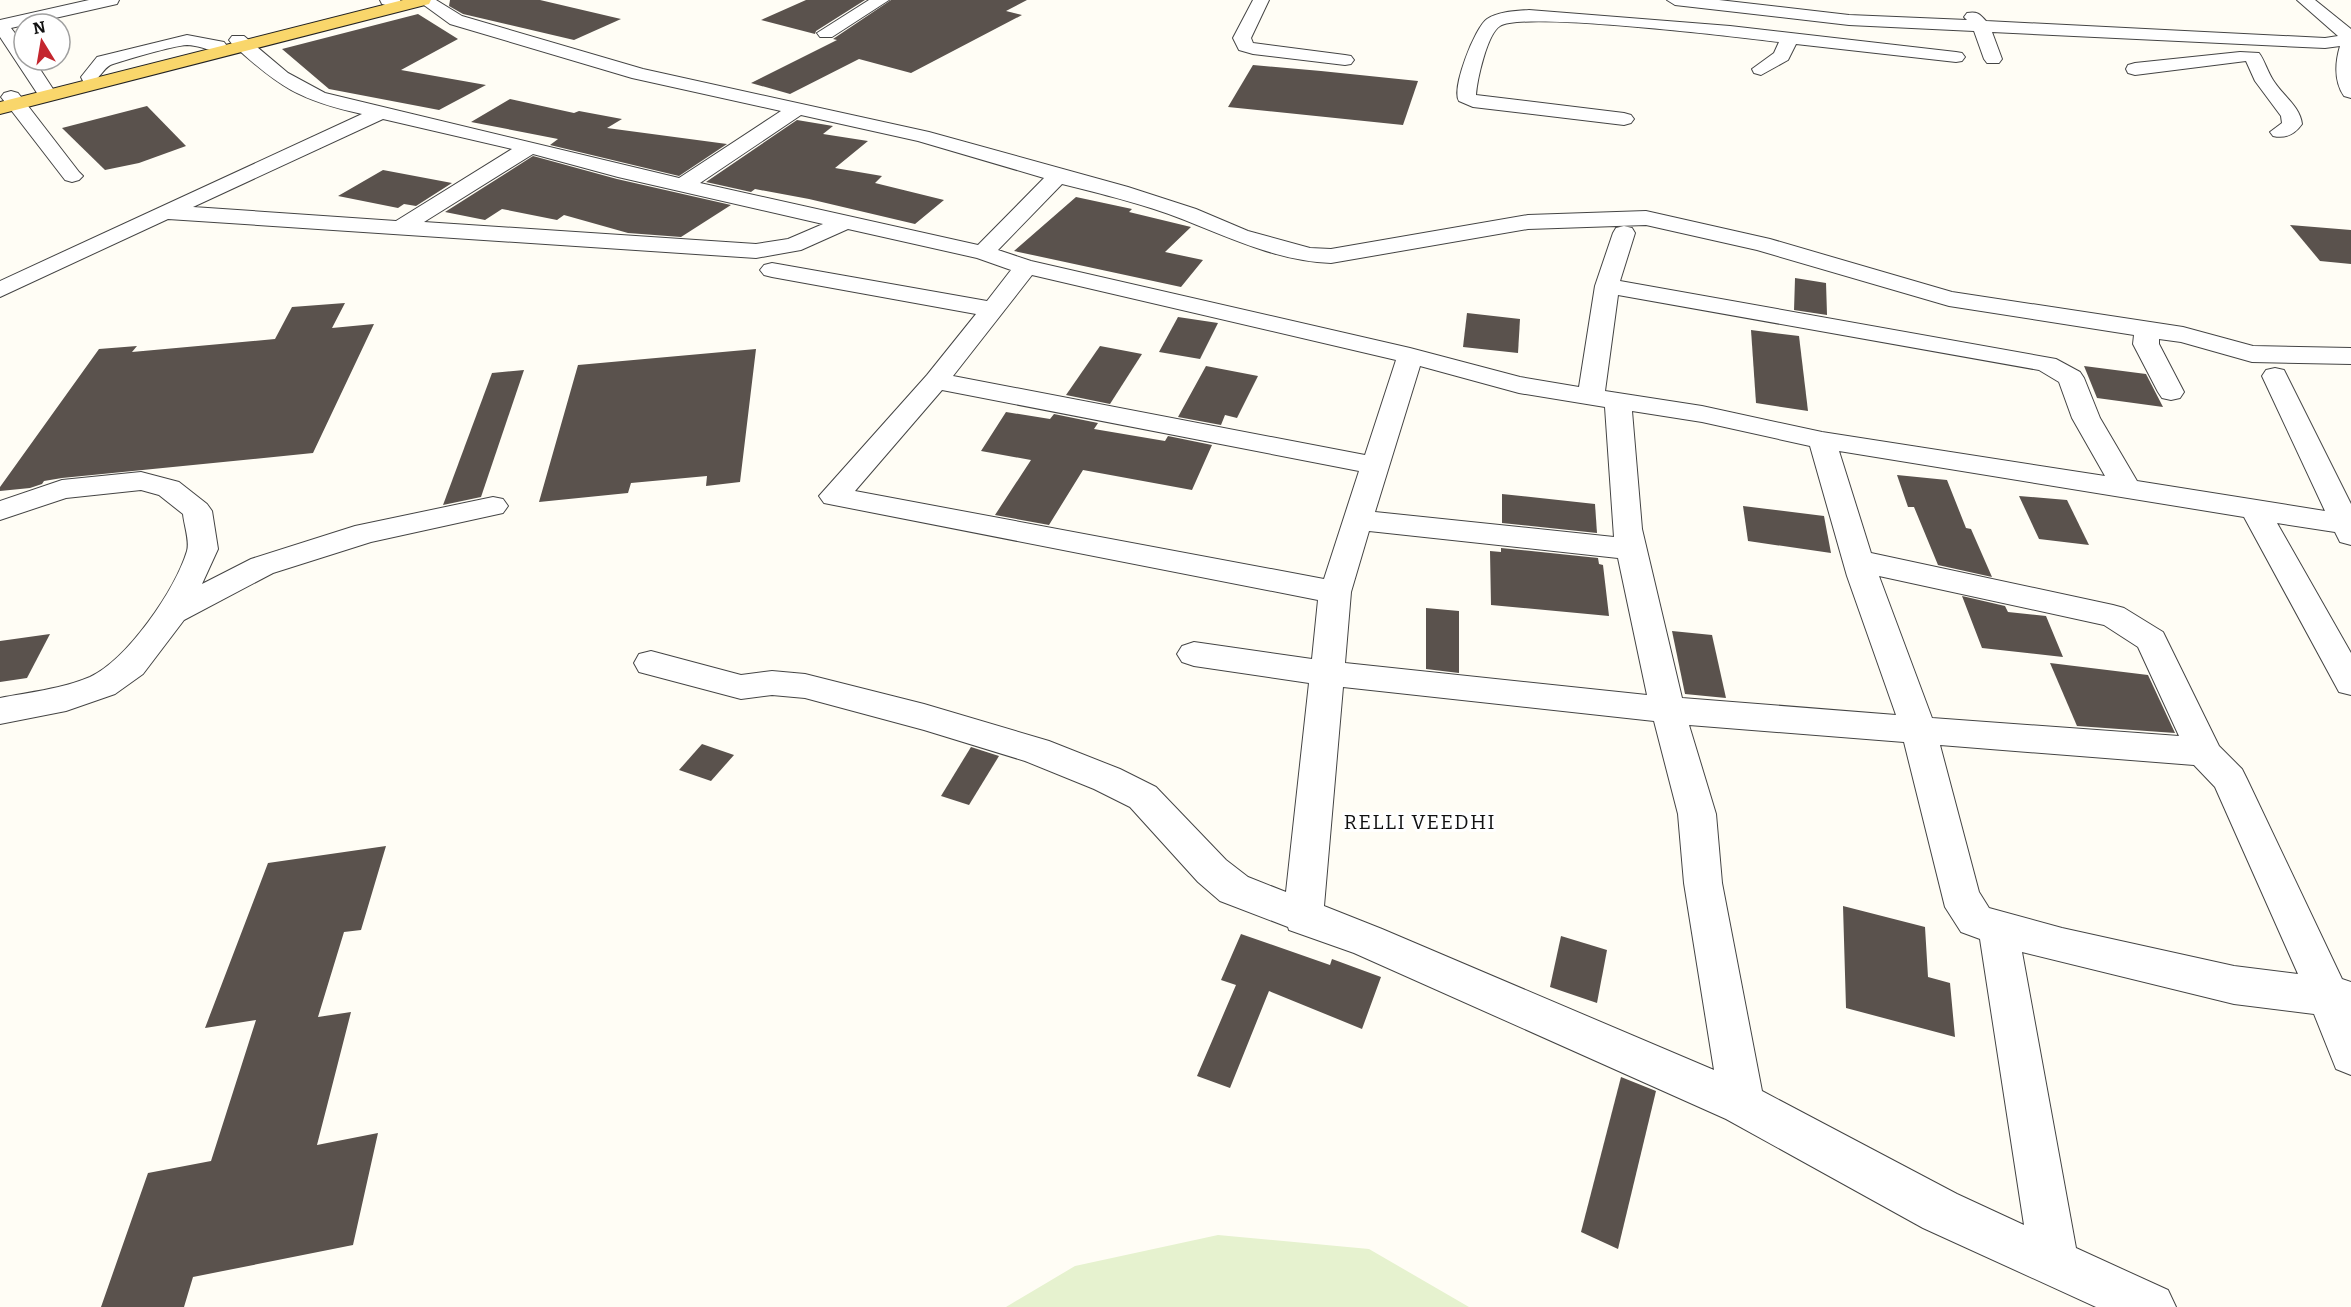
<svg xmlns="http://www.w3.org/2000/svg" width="2351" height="1307" viewBox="0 0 2351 1307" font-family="Bitter,serif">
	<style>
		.pitch { fill: #e6f2cf }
		.building { fill: #5a524d }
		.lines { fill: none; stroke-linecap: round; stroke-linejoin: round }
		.minor-casing { stroke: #444; stroke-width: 2 }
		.major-casing { stroke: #222; stroke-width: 2 }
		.minor { fill: #fff; fill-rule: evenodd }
		.major { fill: #f9d66b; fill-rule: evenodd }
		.labels { text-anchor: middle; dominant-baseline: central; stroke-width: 6; stroke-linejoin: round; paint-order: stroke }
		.quarter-label { font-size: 20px; letter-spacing: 1.5px; fill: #111; stroke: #fff }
	</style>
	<rect width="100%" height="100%" fill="#fffdf5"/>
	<!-- pitch -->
	<polygon class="pitch" points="1218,1235 1369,1249 1469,1307 1006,1307 1075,1266"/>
	<!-- building -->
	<g class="building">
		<polygon points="450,0 540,0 621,19 574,40 463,14 449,6"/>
		<polygon points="806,0 865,0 816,31 815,34 761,20"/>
		<polygon points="891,0 1027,0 1006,11 1022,15 911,73 859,59 790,94 751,83 837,40 833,39"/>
		<polygon points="418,14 458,39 401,70 486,85 439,110 329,89 282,49"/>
		<polygon points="1253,65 1321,71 1418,81 1403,125 1228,107"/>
		<polygon points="510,99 574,113 579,111 622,119 607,128 727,144 679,176 550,145 558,139 471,122"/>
		<polygon points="147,106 186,146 139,163 105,170 62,128"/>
		<polygon points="797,120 833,126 823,134 868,141 835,168 882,176 875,183 944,200 915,224 809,199 755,189 751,192 706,182"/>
		<polygon points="533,156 617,179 731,205 681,237 628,233 564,215 557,220 502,209 485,220 445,212"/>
		<polygon points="383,170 452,183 416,206 404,204 398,208 338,196"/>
		<polygon points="1076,197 1132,209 1129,212 1191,227 1165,252 1203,260 1181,287 1014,251"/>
		<polygon points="2290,225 2351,230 2351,264 2320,261"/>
		<polygon points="1795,278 1826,283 1827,315 1794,310"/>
		<polygon points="345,303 332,328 374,324 313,453 62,478 44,481 42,484 30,488 0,491 0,487 99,349 137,346 132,352 275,339 292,307"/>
		<polygon points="1467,313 1520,319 1518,353 1463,347"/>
		<polygon points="1178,317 1218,323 1200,359 1159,352"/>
		<polygon points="1751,330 1799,336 1808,411 1756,403"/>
		<polygon points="1100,346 1142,354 1110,404 1066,395"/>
		<polygon points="756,349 740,482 706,486 707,476 631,483 628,493 539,502 578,365"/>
		<polygon points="1206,366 1258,376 1237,418 1225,415 1221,425 1178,417"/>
		<polygon points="2084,366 2146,374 2163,407 2097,398"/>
		<polygon points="524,370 481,497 443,505 492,373"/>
		<polygon points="1006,412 1050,419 1054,414 1098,423 1094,429 1165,441 1168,436 1212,445 1192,490 1083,470 1049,525 995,515 1031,460 981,451"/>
		<polygon points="1897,475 1947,480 1966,528 1971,529 1992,577 1938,565 1914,507 1908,507"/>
		<polygon points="1502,494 1595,504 1597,533 1502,523"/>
		<polygon points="2019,496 2067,500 2089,545 2039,539"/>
		<polygon points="1743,506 1824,516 1831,553 1748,541"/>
		<polygon points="1501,548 1598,558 1599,564 1603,565 1609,616 1491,605 1490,551 1501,552"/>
		<polygon points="1962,596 2005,606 2008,612 2046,616 2063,657 1982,648"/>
		<polygon points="1426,608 1459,611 1459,673 1426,669"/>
		<polygon points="1672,631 1712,635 1726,698 1685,694"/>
		<polygon points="50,634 27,678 0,682 0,641"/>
		<polygon points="2050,663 2148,675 2175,733 2077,726"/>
		<polygon points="702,744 734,755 711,781 679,770"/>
		<polygon points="971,747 999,756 969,805 941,796"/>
		<polygon points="386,846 361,930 344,932 318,1017 351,1012 317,1145 378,1133 353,1245 193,1277 184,1307 101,1307 148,1173 211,1161 256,1020 205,1028 268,863"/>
		<polygon points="1843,906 1925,927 1928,977 1950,983 1955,1037 1846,1008"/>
		<polygon points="1241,934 1330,965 1332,959 1381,977 1362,1029 1269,991 1230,1088 1197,1076 1236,985 1221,980"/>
		<polygon points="1561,936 1607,950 1597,1003 1550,987"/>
		<polygon points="1621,1077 1656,1091 1618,1249 1581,1232"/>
	</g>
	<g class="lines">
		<defs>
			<g id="minor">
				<polygon points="89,0 119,0 117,4 11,28 24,45 24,60 34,60 53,89 51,93 37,93 0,37 0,20"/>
				<polygon points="380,0 400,0 401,2 393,7 382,4"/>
				<path d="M417,0H436L462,16L643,69L929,132L1128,187L1196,209L1248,231L1310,248L1331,249L1528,215L1646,211L1770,239L1952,292L2183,327L2253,346L2351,348V364L2252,362L2181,342L2159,339V344L2184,392L2180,398L2171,400L2162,398L2158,392L2133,344L2134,335L1949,306L1757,250L1646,225L1528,229L1331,263C1278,261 1230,238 1182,219C1143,204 1102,194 1062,184L998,250L1031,261L1410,348L1520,377L1579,387L1595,286L1613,233L1616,228L1624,226L1632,228L1635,233L1620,281L2056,359L2080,372L2084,378L2100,418L2137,481L2325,511L2262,376L2266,370L2275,368L2284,370L2351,504V545L2340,542L2335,532L2277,523L2351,653V695L2339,692L2244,517L1839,451L1871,553L2113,605L2124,608L2163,632L2219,746L2242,769L2247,779L2342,979L2351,982V1075L2336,1069L2314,1014L2234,1004L2022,952L2076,1248L2168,1290L2176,1307H2096L1923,1228L1726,1119L1354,953L1289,930L1288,927L1220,901L1198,882L1130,807L1094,789L1025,761L924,730L805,698L772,695L741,699L639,672L634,663L639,654L651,651L741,675L772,671L805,674L924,704L1049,741L1120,769L1156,787L1226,860L1248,877L1286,892L1309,683L1194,666L1182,662L1177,654L1182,646L1194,642L1312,659L1318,600L834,505L824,503L819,496L927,375L976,314L772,277L764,275L760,270L764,265L772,263L987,301L1011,270L977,258L848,229L801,250L756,258L168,219L0,297V281L362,114C299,100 279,87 232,44L229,40L232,36H244L288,73L325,93L679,178L781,111L632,78L450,24ZM801,115L918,141L1044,178L978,245L700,183ZM383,119L512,149L396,221L193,207ZM533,154L618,177L823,224L788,239L756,244L424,222ZM1032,275L1396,360L1365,455L953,376ZM1618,295L2039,370L2059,382L2072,418L2105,476L1822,432L1702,406L1605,391ZM1420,366L1519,393L1605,407L1614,537L1375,512ZM942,390L1359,471L1324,579L855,491ZM1632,411L1702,422L1810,446L1847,576L1896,715L1682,698L1642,529ZM1369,531L1618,558L1647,695L1345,663L1351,592ZM1879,576L2104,625L2138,647L2179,736L1932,718ZM1343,687L1654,721L1678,814L1684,883L1714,1070L1382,929L1324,906ZM1689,725L1904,742L1945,907L1961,932L1980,939L2024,1225L1957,1194L1762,1091L1722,883L1716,814ZM1940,745L2194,765L2215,787L2298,974L2234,966L2062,928L1989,908L1979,892Z"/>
				<polygon points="869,0 889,0 832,37 820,37 817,33"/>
				<polygon points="1253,0 1269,0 1251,38 1253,43 1345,55 1351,56 1354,60 1351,64 1345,65 1253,54 1239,50 1233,38"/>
				<path d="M1667,0H1719L1849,15L1967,20L1964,17L1967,13C1977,11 1980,14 1986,21L2325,38L2338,36L2297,0H2315L2351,29V98L2344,96C2334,81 2335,63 2340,46L2325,48L1992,32L2002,59L1999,63H1987L1984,59L1974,31L1849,25L1675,5Z"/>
				<path d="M1529,10L1730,26L1956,52L1962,53L1965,57L1962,61L1956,62L1796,44L1788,60L1761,75L1754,73L1752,69L1774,53L1779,42C1738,37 1523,11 1500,26C1487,34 1477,80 1476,95L1624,113L1631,115L1634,119L1631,123L1624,125L1473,107L1459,101C1451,89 1475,27 1487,19C1499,11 1516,11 1529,10Z"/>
				<path d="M187,35L224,42L227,46L224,50C211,53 200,45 187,45C172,46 129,59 113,64C100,68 101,85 83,81L81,77L97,57Z"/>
				<path d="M2240,52L2259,53C2265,61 2267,71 2273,80C2282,95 2300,106 2302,124C2295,134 2286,139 2273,136L2270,132L2282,123L2281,116L2255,81L2246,61L2135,75L2128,73L2126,69L2128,65L2135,63Z"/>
				<polygon points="11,91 18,93 79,172 83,176 79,180 72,182 65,180 1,97 4,93"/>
				<path d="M141,472L179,482L207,504L212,511L218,549L202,584L251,559L355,526L493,497L503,499L508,506L503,513L371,542L273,573L184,620L143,674L115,694L66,711L0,724V698C30,692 62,689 90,677C128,659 175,590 187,551C190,541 184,525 183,514L159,495L141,490L66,498L0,520V501L62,480Z"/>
			</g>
			<polygon id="major" points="403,0 431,0 429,4 0,114 0,102"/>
		</defs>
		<!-- minor casing -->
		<use href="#minor" class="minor-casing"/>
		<!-- major casing -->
		<use href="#major" class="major-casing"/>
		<!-- minor -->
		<use href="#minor" class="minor"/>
		<!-- major -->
		<use href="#major" class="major"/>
	</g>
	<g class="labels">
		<!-- quarter labels -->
		<g class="quarter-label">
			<text x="1420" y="822">RELLI VEEDHI</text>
		</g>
	</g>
	<!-- north arrow -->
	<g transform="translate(42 42) rotate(349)"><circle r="28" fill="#ffffff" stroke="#a0a0a0" stroke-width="1.5"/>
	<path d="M0-4.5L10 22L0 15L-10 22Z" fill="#c4262e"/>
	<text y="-9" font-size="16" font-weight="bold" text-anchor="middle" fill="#111111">N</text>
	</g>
</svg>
